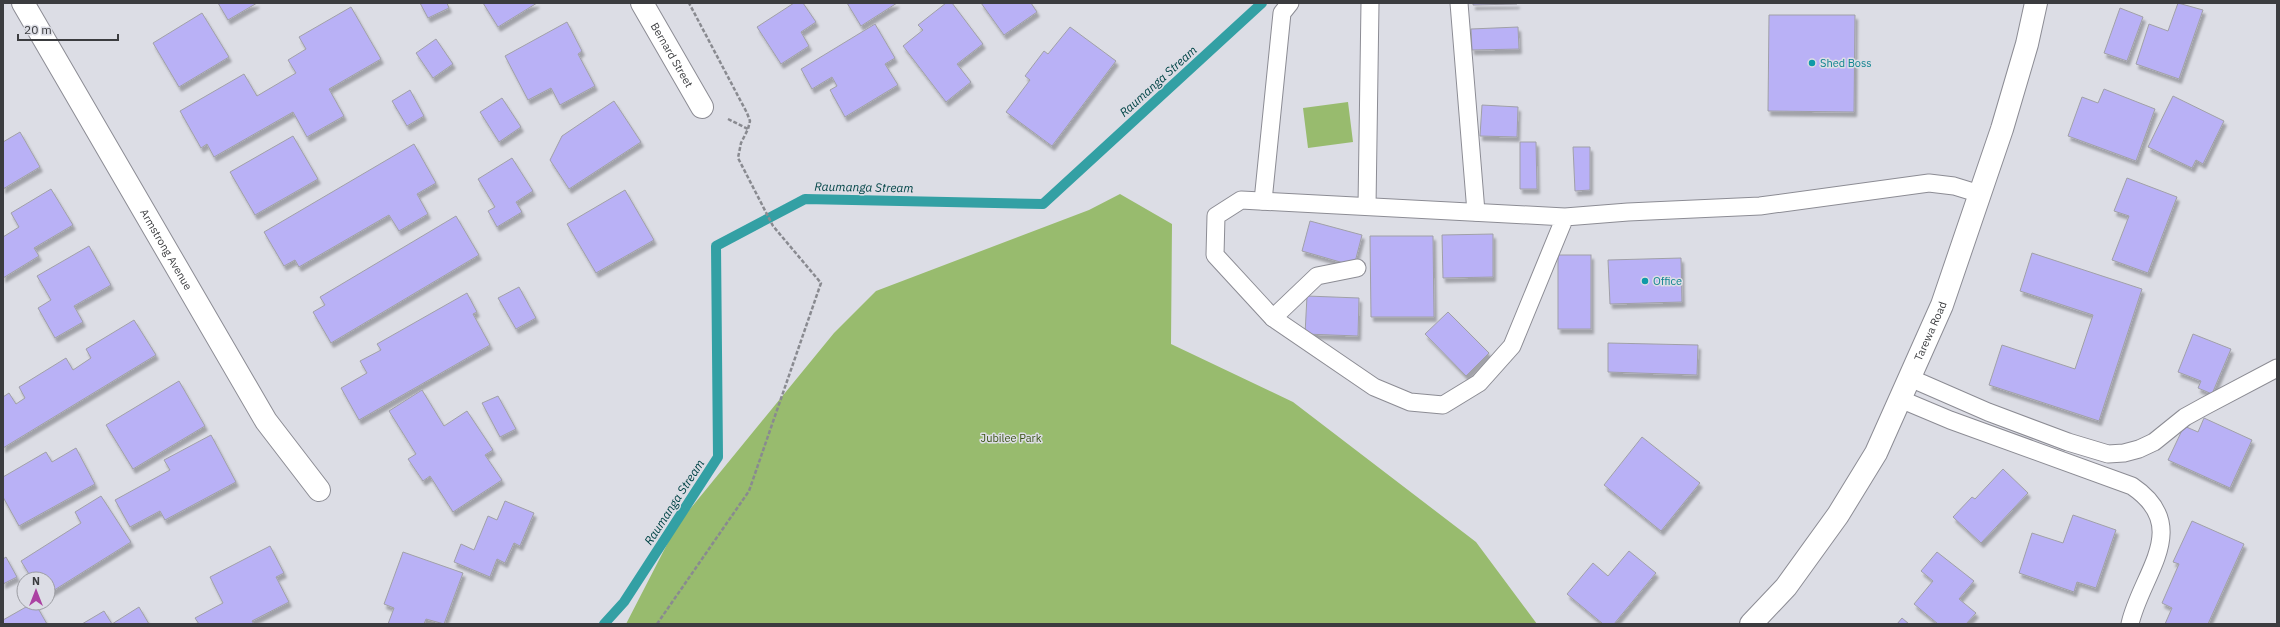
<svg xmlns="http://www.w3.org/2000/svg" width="2280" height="627" viewBox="0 0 2280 627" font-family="'IBM Plex Sans',sans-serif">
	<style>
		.green { fill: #98bb6e }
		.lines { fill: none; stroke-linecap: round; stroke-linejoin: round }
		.stream { stroke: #33a0a4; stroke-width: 10 }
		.building { fill: #b9b1f6; stroke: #a0a0a7; filter: url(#shadow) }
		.service-casing { stroke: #8c8c94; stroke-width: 19 }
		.minor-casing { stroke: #8c8c94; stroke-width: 24 }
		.secondary-casing { stroke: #8c8c94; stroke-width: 24 }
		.path { stroke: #898a90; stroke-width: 2.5; stroke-dasharray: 4 2; stroke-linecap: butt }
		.service { stroke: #fff; stroke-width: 17 }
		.minor { stroke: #fff; stroke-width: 22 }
		.secondary { stroke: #fff; stroke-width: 22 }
		.culture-dot { fill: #0f9aa8; stroke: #dcdde5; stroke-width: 1.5 }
		.labels { text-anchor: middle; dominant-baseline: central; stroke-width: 3; stroke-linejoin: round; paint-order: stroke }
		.street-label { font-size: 11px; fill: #3b3c3f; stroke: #dcdde5 }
		.culture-label { font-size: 11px; fill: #0d838f; stroke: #dcdde5; text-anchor: start }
		.park-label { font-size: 11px; fill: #3a5316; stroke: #dcdde5 }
		.water-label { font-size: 12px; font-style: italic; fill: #004446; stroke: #dcdde5 }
	</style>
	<defs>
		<filter id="shadow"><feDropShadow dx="2.5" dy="4.5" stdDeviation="1" flood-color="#0004"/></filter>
	</defs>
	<rect width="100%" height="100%" fill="#dcdde5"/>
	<!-- green -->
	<g class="green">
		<polygon points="1348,102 1353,142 1308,148 1303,108"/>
		<polygon points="1120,194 1172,224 1171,344 1293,402 1476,542 1537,624 626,624 677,525 834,333 876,291 1089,210"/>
	</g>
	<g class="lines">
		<!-- stream -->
		<polyline class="stream" points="604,624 624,602 718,457 716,246 805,199 1043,204 1262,3"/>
	</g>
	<!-- building -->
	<g class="building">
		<polygon points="218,3 257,3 228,20"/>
		<polygon points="420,3 447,3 449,8 428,18"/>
		<polygon points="483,3 537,3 498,27"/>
		<polygon points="794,3 803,3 816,22 801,32 809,46 781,64 757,27"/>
		<polygon points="847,3 897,3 861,26"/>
		<polygon points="946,3 952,3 983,44 957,64 971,82 946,102 903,46 923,30 918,25"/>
		<polygon points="981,3 1031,3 1037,12 1004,35"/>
		<polygon points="1473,3 1517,3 1517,4 1473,5"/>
		<polygon points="2178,3 2203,10 2179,79 2136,64 2149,24 2168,31"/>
		<polygon points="351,7 381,59 329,89 344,116 307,137 293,112 214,157 207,144 201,148 180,111 244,74 257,96 296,73 288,60 306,49 299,37"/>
		<polygon points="2120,8 2143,17 2127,61 2104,53"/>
		<polygon points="202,13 229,57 179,87 153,43"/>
		<polygon points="1769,15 1855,15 1854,112 1768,111"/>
		<polygon points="567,22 582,51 578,54 595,86 560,105 551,88 528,100 505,56"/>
		<polygon points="875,24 895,58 885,64 898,85 845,117 830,90 837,86 832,77 812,89 801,69"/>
		<polygon points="1070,27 1116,61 1052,146 1006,112 1030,80 1025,76 1044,51 1048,54"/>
		<polygon points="1518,27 1519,49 1472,50 1471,29"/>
		<polygon points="436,39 453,64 433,78 416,53"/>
		<polygon points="2104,89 2155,109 2136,161 2068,136 2082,97 2098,103"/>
		<polygon points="410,90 424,116 407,126 392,101"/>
		<polygon points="2173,96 2224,121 2203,164 2196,160 2192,168 2148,147"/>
		<polygon points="502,98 521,127 499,142 480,112"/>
		<polygon points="614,101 641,142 569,189 550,160 562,136"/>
		<polygon points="1482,105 1518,107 1517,137 1480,136"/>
		<polygon points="20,132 40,167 3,189 3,142"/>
		<polygon points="293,136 318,179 255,215 230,172"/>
		<polygon points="1520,142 1536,142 1537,189 1520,189"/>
		<polygon points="414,144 436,183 417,194 428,214 399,231 389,215 299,267 295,260 284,266 264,232"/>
		<polygon points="1573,147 1590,147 1590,190 1575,191"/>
		<polygon points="512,158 533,191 516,202 522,212 497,227 488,211 495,207 478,179"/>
		<polygon points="2127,178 2177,197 2148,273 2112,260 2129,216 2114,211"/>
		<polygon points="51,189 73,225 34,248 39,256 3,278 3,237 19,227 11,213"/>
		<polygon points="625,190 654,240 596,273 567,224"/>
		<polygon points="456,216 479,255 331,343 313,312 325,305 320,297"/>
		<polygon points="1310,221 1362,235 1354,266 1302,251"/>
		<polygon points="1493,234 1493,277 1443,278 1442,235"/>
		<polygon points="1370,236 1433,236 1434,317 1371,317"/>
		<polygon points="89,246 111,285 74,306 83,322 55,338 38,308 51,300 37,276"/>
		<polygon points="2032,253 2142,289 2099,421 1989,385 2002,345 2075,369 2093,315 2020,291"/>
		<rect x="1558" y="255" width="33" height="74"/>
		<polygon points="1681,258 1682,302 1610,304 1608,260"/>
		<polygon points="519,287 536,318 516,329 498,298"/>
		<polygon points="467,293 477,312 473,314 490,345 359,420 341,388 367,373 360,361 381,350 377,344"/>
		<polygon points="1307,296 1359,298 1358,336 1305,334"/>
		<polygon points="1448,312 1489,353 1466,376 1425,334"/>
		<polygon points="134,320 156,355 3,448 3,397 9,393 16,404 25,398 19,387 66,358 73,370 91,358 86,349"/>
		<polygon points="2193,334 2231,349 2212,394 2198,388 2201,381 2178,372"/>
		<polygon points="1608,343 1698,345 1697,375 1608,372"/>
		<polygon points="179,381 205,426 133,469 106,425"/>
		<polygon points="422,390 444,426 467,411 493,450 485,455 502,480 453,512 430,476 423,481 408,459 416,454 389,411"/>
		<polygon points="498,396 516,429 500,437 482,403"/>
		<polygon points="2204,418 2252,440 2230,488 2168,460 2184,426 2198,432"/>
		<polygon points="211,435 236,482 165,520 160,511 130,527 115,500 170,470 164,460"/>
		<polygon points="1642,437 1700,483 1661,531 1604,485"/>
		<polygon points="76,448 95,484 19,526 3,497 3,477 46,452 52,462"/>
		<polygon points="2003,469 2028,493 1981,543 1953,517 1972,497 1975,499"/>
		<polygon points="101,496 131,542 48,594 48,579 32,579 21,561 81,523 75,512"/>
		<polygon points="505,501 534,513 520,546 514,543 505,563 497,559 490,577 454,562 461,544 474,550 488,516 497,520"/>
		<polygon points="2073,515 2116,530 2096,588 2077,582 2074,592 2019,573 2032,533 2063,543"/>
		<polygon points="2192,521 2244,544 2208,624 2165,624 2172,608 2162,603 2179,564 2173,562"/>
		<polygon points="270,546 284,573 276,577 289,602 252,621 254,624 199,624 195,618 223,603 210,577"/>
		<polygon points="1629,551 1656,573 1614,624 1603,624 1567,594 1593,563 1608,576"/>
		<polygon points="403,552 463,573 444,624 426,619 424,624 388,624 394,608 384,604"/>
		<polygon points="1937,552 1974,581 1959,599 1976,613 1966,624 1938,624 1914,604 1933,581 1921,571"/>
		<polygon points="6,557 17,577 3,584 3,559"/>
		<polygon points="33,603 35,603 47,624 3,624 3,620"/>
		<polygon points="139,607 149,624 82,624 104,611 112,624"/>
		<polygon points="1902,618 1909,624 1897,624"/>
	</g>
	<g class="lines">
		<defs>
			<g id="service">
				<polyline points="1459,3 1476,212"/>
				<polyline points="1263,201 1282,13 1290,3"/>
				<polyline points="1367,206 1370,3"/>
				<polyline points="1565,217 1512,346 1479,383 1443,405 1410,402 1374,387 1273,318 1215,255 1216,216 1241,200 1565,217 1628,212 1760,206 1929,183 1954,186 1980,194"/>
				<polyline points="1273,318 1317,276 1357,268"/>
				<polyline points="1910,378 1988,412 2068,442 2108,454 2124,453 2139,449 2154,442 2185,417 2205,406 2277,368"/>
				<path d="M1900,399L1950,420L2132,486C2193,527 2141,574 2130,624"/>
			</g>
			<g id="minor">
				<path id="s1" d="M23,3L266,421L319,490"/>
				<path id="s2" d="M642,3L702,107"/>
			</g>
			<g id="secondary">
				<path id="s3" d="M1751,624L1786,587L1838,515L1876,453L1942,305L2002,129L2027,44L2036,3"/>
			</g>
		</defs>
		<!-- service casing -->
		<use href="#service" class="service-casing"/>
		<!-- minor casing -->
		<use href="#minor" class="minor-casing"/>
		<!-- secondary casing -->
		<use href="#secondary" class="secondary-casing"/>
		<!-- path -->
		<g class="path">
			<polyline points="728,119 748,129"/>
			<polyline points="657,624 749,491 821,283 773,226 738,158 741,143 748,129 750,121 747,113 689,3"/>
		</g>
		<!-- service -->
		<use href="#service" class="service"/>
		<!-- minor -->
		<use href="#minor" class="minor"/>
		<!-- secondary -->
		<use href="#secondary" class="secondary"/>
	</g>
	<!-- markers -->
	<g class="culture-dot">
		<circle cx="1812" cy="63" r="4"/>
		<circle cx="1645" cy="281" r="4"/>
	</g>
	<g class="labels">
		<!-- street labels -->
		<g class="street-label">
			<text stroke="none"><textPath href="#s2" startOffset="60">Bernard Street</textPath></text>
			<text stroke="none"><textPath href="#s1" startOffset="285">Armstrong Avenue</textPath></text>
			<text stroke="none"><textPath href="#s3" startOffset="346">Tarewa Road</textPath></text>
		</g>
		<!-- culture labels -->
		<g class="culture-label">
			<text x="1820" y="63">Shed Boss</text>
			<text x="1653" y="281">Office</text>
		</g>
		<!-- park labels -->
		<g class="park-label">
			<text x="1011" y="438">Jubilee Park</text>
		</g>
		<!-- water labels -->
		<g class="water-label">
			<text transform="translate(1158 81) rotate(-42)">Raumanga Stream</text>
			<text transform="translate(864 187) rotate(1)">Raumanga Stream</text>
			<text transform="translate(674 502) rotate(-57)">Raumanga Stream</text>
		</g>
	</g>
	<!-- border -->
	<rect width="2280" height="627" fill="none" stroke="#3b3c3f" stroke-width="8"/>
	<!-- north arrow -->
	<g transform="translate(36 591)"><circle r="19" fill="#dcdde5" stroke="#9c9da3"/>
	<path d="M0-3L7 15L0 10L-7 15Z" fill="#ab41a2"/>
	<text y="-6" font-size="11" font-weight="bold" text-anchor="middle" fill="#3b3c3f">N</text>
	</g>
	<!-- scale -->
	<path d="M18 34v6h100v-6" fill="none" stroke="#3b3c3f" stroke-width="2"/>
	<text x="24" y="34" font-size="12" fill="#3b3c3f" stroke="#dcdde5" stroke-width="3" paint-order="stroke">20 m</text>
</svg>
